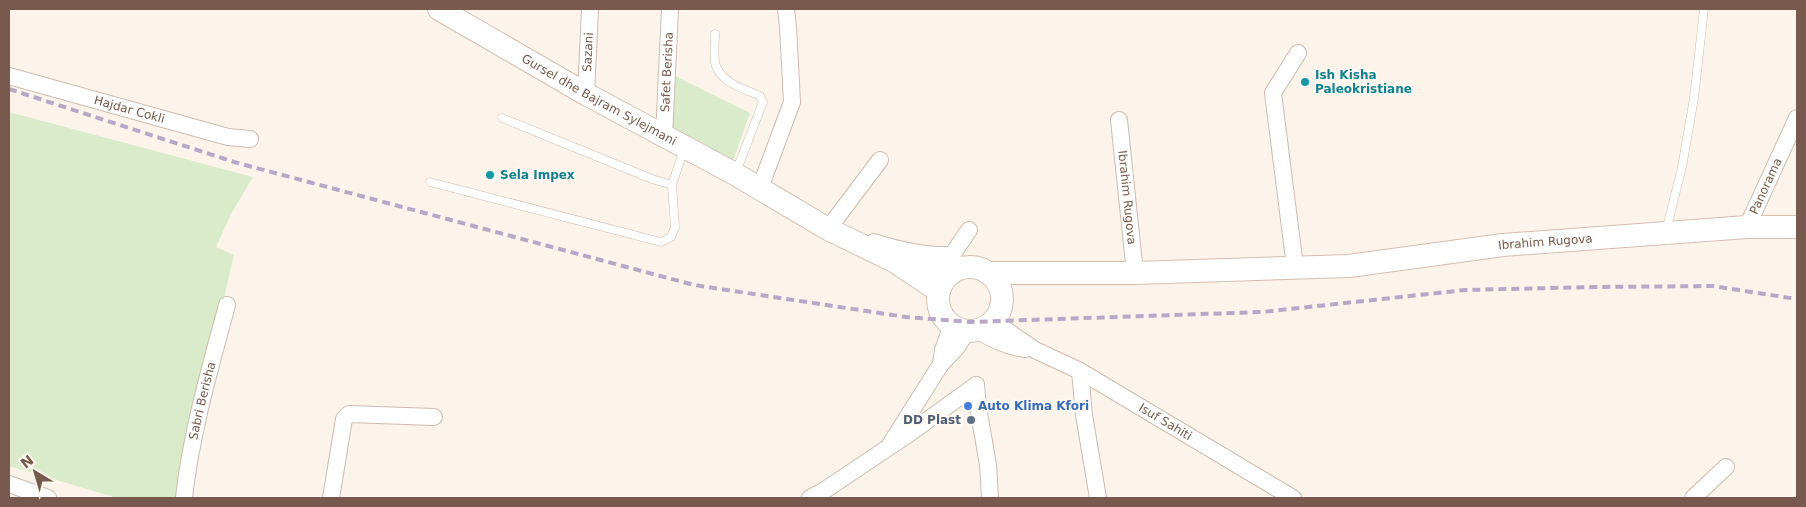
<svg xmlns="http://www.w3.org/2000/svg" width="1806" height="507" viewBox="0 0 1806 507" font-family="'DejaVu Sans',sans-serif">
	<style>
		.green { fill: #d9ebc9 }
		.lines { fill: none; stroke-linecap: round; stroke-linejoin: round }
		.lane-casing { stroke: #cfbbb0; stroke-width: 9 }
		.street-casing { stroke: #cfbbb0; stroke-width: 18 }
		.secondary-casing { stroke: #d5bdb0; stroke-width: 24 }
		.lane { stroke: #fff; stroke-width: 8 }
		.street { stroke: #fff; stroke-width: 16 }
		.secondary { stroke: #fff; stroke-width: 22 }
		.rail { stroke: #b7a8c8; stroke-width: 4; stroke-dasharray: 8 5; stroke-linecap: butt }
		.culture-dot { fill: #0f9aa8; stroke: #fff9f2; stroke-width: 2 }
		.shop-dot { fill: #3f7fe0; stroke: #fff9f2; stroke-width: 2 }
		.service-dot { fill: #5c6f8a; stroke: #fff9f2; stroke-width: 2 }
		.labels { text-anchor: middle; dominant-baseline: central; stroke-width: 4.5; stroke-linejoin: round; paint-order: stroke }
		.street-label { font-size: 12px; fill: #78594d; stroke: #fff9f2 }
		.culture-label { font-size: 12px; font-weight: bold; fill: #0d838f; stroke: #fff9f2; text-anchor: start }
		.shop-label { font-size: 12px; font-weight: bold; fill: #366cbe; stroke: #fff9f2; text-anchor: start }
		.service-label { font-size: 12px; font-weight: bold; fill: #4e5e75; stroke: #fff9f2; text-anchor: end }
	</style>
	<rect width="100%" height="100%" fill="#fcf4eb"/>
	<!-- green -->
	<g class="green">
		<polygon points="673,75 750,113 732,163 672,136"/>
		<polygon points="9,112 253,177 231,214 216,247 234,255 177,498 117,498 9,466"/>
	</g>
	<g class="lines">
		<defs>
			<g id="lane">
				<path d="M715,34C715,43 713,57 716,66C723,84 745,89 760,96L763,102L736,172"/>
				<polyline points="502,118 652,179 672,185"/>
				<polyline points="430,182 661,242 671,237 675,227 672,185 684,149"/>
				<polyline points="1666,231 1682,167 1694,98 1704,9"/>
			</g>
			<g id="street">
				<path id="s1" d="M9,76L228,137L250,139"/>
				<path id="s2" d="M586,94L590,9"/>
				<path id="s3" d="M1119,120L1135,273"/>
				<path id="s4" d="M664,136L670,9"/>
				<polyline points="760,188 792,102 788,27 786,9"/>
				<path id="s5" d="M1747,227L1797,118"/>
				<polyline points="828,229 880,160"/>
				<path d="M874,242C899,250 925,256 952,255L969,230"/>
				<polyline points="1295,267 1273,93 1298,53"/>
				<path id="s6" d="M993,321L1035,350L1080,371L1293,498"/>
				<path d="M977,330C991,339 1009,347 1025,349"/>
				<polyline points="941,364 943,350 952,325"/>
				<polyline points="1080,371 1084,415 1098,498"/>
				<polyline points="976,385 978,407 988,465 990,498"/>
				<polyline points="891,443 941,364 957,347 967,331"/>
				<polyline points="9,484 48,498"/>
				<path id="s7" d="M184,498C191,433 210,369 227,305"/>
				<polyline points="331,498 344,419 349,414 434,417"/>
				<polyline points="810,498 825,490 910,433 976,385"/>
				<polyline points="1693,498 1726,467"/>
			</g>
			<g id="secondary">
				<path id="s8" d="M439,9L586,94L735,174L828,229L894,261L939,291"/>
				<polyline points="899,261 916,262 955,271"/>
				<circle cx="970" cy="299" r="32"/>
				<path id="s9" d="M988,273H1135L1349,266L1503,245L1747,227H1797"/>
			</g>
		</defs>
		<!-- lane casing -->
		<use href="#lane" class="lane-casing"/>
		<!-- street casing -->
		<use href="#street" class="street-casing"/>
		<!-- secondary casing -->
		<use href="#secondary" class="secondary-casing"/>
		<!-- lane -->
		<use href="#lane" class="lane"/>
		<!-- street -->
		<use href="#street" class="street"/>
		<!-- secondary -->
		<use href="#secondary" class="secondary"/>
		<!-- rail -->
		<polyline class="rail" points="9,89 234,162 694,285 906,317 970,322 1262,312 1465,290 1595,287 1713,286 1797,299"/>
	</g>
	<!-- markers -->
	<g class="culture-dot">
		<circle cx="1305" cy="82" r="5"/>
		<circle cx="490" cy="175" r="5"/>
	</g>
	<circle class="shop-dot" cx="968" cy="406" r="5"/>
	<circle class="service-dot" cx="971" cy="420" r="5"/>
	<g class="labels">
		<!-- street labels -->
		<g class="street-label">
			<text stroke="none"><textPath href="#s2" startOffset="42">Sazani</textPath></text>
			<text stroke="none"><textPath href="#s4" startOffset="64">Safet Berisha</textPath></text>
			<text stroke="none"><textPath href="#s8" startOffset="184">Gursel dhe Bajram Sylejmani</textPath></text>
			<text stroke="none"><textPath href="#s1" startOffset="125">Hajdar Cokli</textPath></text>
			<text stroke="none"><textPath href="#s5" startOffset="45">Panorama</textPath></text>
			<text stroke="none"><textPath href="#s3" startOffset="78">Ibrahim Rugova</textPath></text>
			<text stroke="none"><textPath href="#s9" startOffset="559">Ibrahim Rugova</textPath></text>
			<text stroke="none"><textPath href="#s7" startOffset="99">Sabri Berisha</textPath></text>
			<text stroke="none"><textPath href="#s6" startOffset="200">Isuf Sahiti</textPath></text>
		</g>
		<!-- culture labels -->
		<g class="culture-label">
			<text x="1315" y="75">Ish Kisha<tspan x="1315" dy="14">Paleokristiane</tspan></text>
			<text x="500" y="175">Sela Impex</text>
		</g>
		<!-- shop labels -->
		<g class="shop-label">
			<text x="978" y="406">Auto Klima Kfori</text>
		</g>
		<!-- service labels -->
		<g class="service-label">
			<text x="961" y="420">DD Plast</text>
		</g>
	</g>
	<!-- border -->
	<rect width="1806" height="507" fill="none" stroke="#78594d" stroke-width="20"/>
	<!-- north arrow -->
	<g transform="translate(35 472) rotate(322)" stroke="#fff9f2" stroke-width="4" paint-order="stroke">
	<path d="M0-4L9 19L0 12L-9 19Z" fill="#78594d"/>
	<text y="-8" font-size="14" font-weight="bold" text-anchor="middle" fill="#78594d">N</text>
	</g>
</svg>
